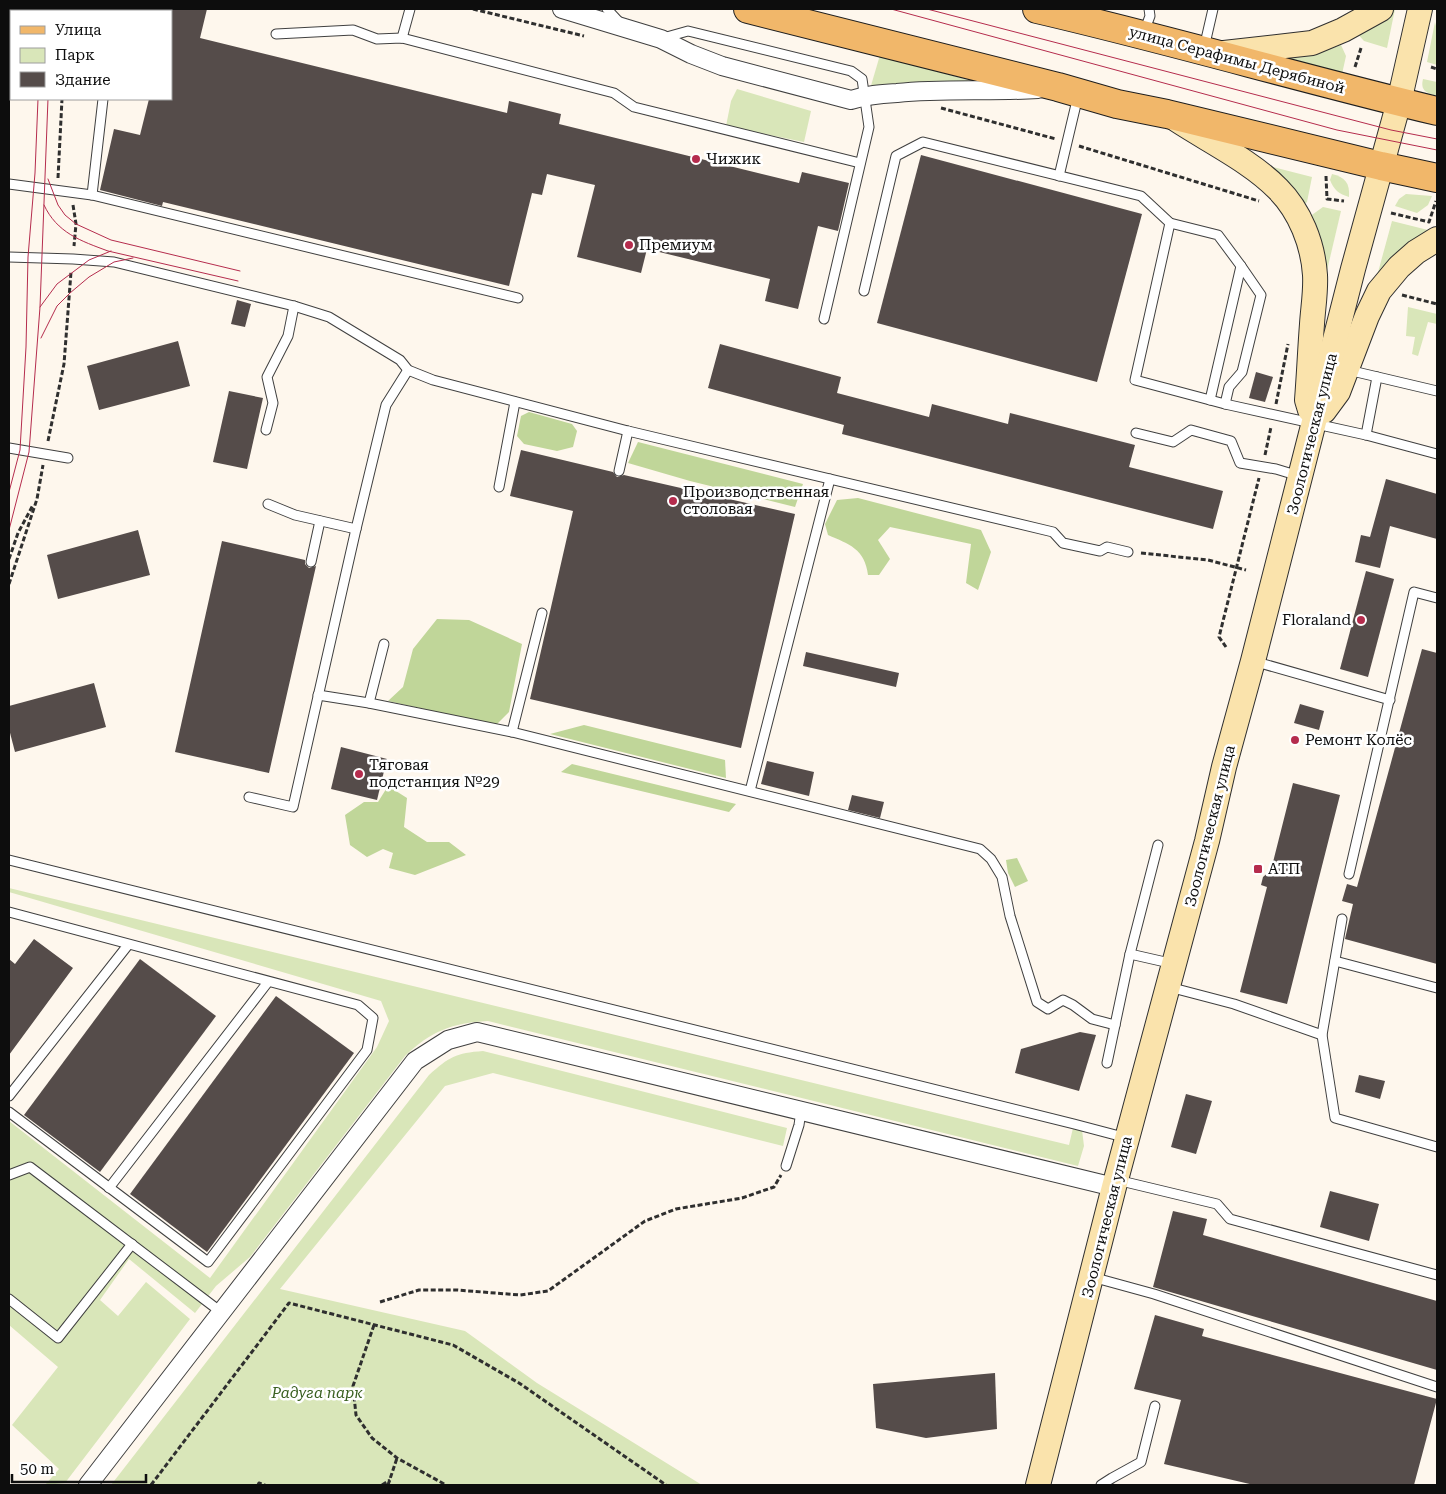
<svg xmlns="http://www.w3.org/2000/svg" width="1446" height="1494" viewBox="0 0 1446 1494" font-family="'Roboto Serif',serif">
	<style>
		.green { fill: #d9e6b9 }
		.forest { fill: #c0d699 }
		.building { fill: #554c4a }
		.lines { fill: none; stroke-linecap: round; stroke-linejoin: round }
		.lane-casing { stroke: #404040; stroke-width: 11 }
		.street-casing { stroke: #404040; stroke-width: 20 }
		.secondary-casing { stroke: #2f2f2f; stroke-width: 26 }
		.primary-casing { stroke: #1e1e1e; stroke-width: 30 }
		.path { stroke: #2f2f2f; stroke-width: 3; stroke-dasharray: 5 2.5; stroke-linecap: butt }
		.lane { stroke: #fff; stroke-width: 9 }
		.street { stroke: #fff; stroke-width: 18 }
		.secondary { stroke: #fae3ac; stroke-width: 24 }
		.primary { stroke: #f1b76a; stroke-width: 28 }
		.tram { stroke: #b52c4d; stroke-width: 1 }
		.poi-dot { fill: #b52c4d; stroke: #fff; stroke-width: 2 }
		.labels { text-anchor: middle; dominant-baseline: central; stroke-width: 5; stroke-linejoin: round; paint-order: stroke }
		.street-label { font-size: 15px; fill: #0d0d0d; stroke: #fff }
		.poi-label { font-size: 15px; fill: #0d0d0d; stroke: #fff; text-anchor: start }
		.park-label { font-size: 15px; font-style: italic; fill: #3a6021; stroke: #fff }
	</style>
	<rect width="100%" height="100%" fill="#fef7ed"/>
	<!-- green -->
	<g class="green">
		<polygon points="1391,9 1395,9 1387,48 1364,41 1356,32"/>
		<polygon points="1435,22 1437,30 1437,65 1427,62"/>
		<polygon points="1341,45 1346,56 1342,74 1270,56 1298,57 1316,54"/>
		<polygon points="880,55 985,85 870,89"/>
		<path d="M1423,79L1437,82V96C1427,93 1420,91 1423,79Z"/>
		<polygon points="737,89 811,111 804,142 726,126 731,101"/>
		<polygon points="1257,163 1312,177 1307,202 1299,209"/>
		<path d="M1332,174C1345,177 1350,183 1349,197C1339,194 1334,190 1330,180Z"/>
		<polygon points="1406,194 1432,196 1428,205 1417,213 1395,206 1399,199"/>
		<polygon points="1323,207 1341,211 1325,279 1309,217"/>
		<polygon points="1392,221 1428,230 1404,249 1374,287"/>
		<polygon points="1408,307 1437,314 1437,324 1428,322 1418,356 1412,354 1415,337 1406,336"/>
		<path d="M9,888L1069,1145L1073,1128L1082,1130L1084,1146L1078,1166L488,1021C452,1023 431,1031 405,1056L250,1257L216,1286L195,1313L129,1259L100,1300L118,1316L146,1282L190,1319L65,1483L45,1485L59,1469L12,1425L58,1367L9,1325V1121L210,1278L377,1047L389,1021L381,1001L9,892Z"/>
		<path d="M483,1051L787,1128L783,1146L493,1073L445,1086L280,1289L465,1331L537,1383L702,1485H111L429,1075C449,1057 456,1053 483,1051Z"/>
	</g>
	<!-- forest -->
	<g class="forest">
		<polygon points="529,412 572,424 577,431 573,447 557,451 524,444 517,436 521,416"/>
		<polygon points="638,442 803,484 795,507 690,481 628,463"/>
		<path d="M858,498L981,530L991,552L978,590L966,583L971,544L890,527L878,540L890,559L879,575H868C865,549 849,544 828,535L825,524L837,500Z"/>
		<polygon points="437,619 469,620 522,644 509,712 496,725 388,701 403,687 413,649"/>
		<polygon points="584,725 725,760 726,778 550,734"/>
		<polygon points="572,764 736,804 729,812 561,772"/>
		<polygon points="388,786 407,798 404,827 427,842 449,842 466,855 415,875 389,868 393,853 383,849 367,857 350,845 345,815 364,802 378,802"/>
		<polygon points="1017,858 1028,881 1015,887 1008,873 1006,860"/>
	</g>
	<!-- building -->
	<g class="building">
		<polygon points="171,9 207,9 200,38 507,113 509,101 561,114 559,124 799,183 802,172 849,183 838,231 818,226 798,309 765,301 770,279 647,249 641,273 577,257 595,185 547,174 542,195 532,193 509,286 163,202 162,206 100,190 114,129 140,135 149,99 171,99"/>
		<polygon points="921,155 1142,214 1097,382 877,323"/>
		<polygon points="237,300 251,304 245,327 231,324"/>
		<polygon points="178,341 190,386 99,410 87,366"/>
		<polygon points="720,344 841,377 837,393 929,417 932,404 1008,424 1010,413 1135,445 1129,467 1223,491 1213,529 842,434 844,425 708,388"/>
		<polygon points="1256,372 1273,377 1265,402 1249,398"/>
		<polygon points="229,391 263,398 247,469 213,462"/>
		<polygon points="521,450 613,472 617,477 624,475 795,514 741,748 530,699 573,511 510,496"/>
		<polygon points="1386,479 1437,494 1437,539 1390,526 1380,568 1355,562 1361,535 1370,537"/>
		<polygon points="138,530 150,575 58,599 47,555"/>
		<polygon points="222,541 305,560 305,564 309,568 316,566 269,773 175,752"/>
		<polygon points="1366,571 1394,579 1368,677 1340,669"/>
		<polygon points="1422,649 1437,653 1437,964 1345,939 1353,904 1342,901 1347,884 1357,887"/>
		<polygon points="806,652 899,673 896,687 803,666"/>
		<polygon points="94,683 106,727 15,752 9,729 9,706"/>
		<polygon points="1300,704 1324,711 1319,730 1294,723"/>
		<polygon points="341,747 387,759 377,800 331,789"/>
		<polygon points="767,761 814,772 809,796 761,784"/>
		<polygon points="1293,783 1340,795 1287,1004 1240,992 1267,887 1261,885 1263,877 1271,870"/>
		<polygon points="852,795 884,802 880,818 848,810"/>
		<polygon points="34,939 73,968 9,1055 9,959 15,964"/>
		<polygon points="140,959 216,1016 100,1172 24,1115"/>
		<polygon points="276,996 354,1053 207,1252 130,1194"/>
		<polygon points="1080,1032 1096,1035 1079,1091 1015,1073 1021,1049"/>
		<polygon points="1359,1075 1385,1081 1380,1099 1355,1092"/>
		<polygon points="1186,1094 1212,1101 1196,1154 1171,1147"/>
		<polygon points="1330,1191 1379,1204 1369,1241 1320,1227"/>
		<polygon points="1173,1211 1207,1219 1203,1235 1437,1301 1437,1370 1153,1287"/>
		<polygon points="1155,1315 1204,1329 1202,1336 1437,1399 1414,1485 1254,1485 1164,1464 1181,1400 1134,1389"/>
		<polygon points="995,1373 997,1429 926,1438 876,1428 873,1384"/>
	</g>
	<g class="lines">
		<defs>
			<g id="lane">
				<polyline points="607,9 620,23"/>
				<polyline points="87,11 87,9"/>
				<polyline points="1144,32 1150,16 1149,9"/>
				<polyline points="276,34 353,30 377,39 402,38 614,93 634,107 860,163"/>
				<polyline points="402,38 410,9"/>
				<polyline points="663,38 688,31 851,71 862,79 869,127 824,319"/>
				<polyline points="1204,48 1213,9"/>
				<polyline points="1059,176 1078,96"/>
				<polyline points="9,184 92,195 518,298"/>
				<polyline points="92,195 103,99"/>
				<polyline points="1170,223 1135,380 1225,404 1366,435 1437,454"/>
				<polyline points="9,257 73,259 114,262 294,306 329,317 400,360 408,370 433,380 628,431 1053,532 1063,543 1100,551 1107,547 1128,552"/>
				<polyline points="864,291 896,156 923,142 1141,196 1170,223 1218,235 1241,266 1261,295 1242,372 1229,387 1225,404"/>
				<polyline points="1348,370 1437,391"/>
				<polyline points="1210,400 1241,266"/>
				<polyline points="266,430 273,403 267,377 288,336 294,306"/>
				<polyline points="1136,433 1173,442 1191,430 1231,441 1240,463 1276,469 1299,476"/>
				<polyline points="1366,435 1377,377"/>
				<polyline points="9,448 68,458"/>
				<polyline points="619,471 628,431"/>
				<polyline points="499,487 515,402"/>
				<polyline points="268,504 295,515 356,529"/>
				<polyline points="311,562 320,521"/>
				<polyline points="1253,661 1390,700"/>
				<polyline points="318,695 369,703 512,732 980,849 991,859 1002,877 1010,916 1037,1002 1048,1009 1063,1000 1073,1005 1092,1019 1115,1025"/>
				<polyline points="369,703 384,644"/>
				<polyline points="512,732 542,613"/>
				<polyline points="750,791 830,479"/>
				<polyline points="249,797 293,807 356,529 386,405 408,370"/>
				<polyline points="9,860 1074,1124 1127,1138"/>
				<polyline points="1349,874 1414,592 1437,598"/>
				<polyline points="9,912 358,1005 373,1018 367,1050 208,1262 9,1112"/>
				<polyline points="1342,919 1322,1035 1335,1118 1437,1147"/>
				<polyline points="1130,954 1174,964"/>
				<polyline points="1335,961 1437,988"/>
				<polyline points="1169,987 1234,1004 1322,1035"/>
				<polyline points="1107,1063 1130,954 1158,845"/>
				<polyline points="9,1096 128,945"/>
				<polyline points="786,1166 799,1125 801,1111"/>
				<polyline points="9,1175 30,1167 221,1312"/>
				<polyline points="1117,1180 1217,1204 1230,1219 1437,1275"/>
				<polyline points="109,1188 268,982"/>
				<polyline points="1092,1277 1154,1294 1437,1387"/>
				<polyline points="9,1299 58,1338 132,1244"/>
				<polyline points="1101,1485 1112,1478 1141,1462 1155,1406"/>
			</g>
			<g id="street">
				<path d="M562,9L661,39L691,54L722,66L851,100C866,95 881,94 897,93C944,88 991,92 1038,89"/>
				<polyline points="88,1485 415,1061 448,1040 477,1032 1114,1187"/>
			</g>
			<g id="secondary">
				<polyline points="9,29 10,9"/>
				<polyline points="1224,53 1312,43 1343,30 1381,9"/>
				<path d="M1177,120C1209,141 1252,162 1278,189C1300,211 1313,244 1315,275C1316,291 1313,308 1312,324C1310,350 1309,375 1307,400L1310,410"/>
				<polyline points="1324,411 1338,392 1367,316 1379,291 1399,267 1416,252 1437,239"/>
				<polyline points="1038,1485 1114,1187 1207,841 1224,767 1253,661 1353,269 1399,102 1420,9"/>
			</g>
			<g id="primary">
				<polyline points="748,9 1058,87 1117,104 1167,114 1381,166 1437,178"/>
				<path d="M1037,9C1171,40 1303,79 1437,111"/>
			</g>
		</defs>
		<!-- lane casing -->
		<use href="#lane" class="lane-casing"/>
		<!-- street casing -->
		<use href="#street" class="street-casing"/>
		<!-- secondary casing -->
		<use href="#secondary" class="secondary-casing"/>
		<!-- primary casing -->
		<use href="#primary" class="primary-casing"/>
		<!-- path -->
		<g class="path">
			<polyline points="473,9 584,36"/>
			<polyline points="66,11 66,9"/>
			<polyline points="1355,67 1361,48"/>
			<polyline points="1431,67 1437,69"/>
			<polyline points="941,108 1056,139"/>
			<polyline points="1079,146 1259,201"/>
			<polyline points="1326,176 1327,199 1344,201"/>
			<polyline points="58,178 62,99"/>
			<polyline points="73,205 76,224 74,246"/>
			<polyline points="1391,213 1429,222 1436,201"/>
			<polyline points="1402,295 1437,304"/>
			<polyline points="1276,404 1288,344"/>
			<polyline points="48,441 64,364 71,272"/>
			<polyline points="1265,455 1271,427"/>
			<polyline points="1141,553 1208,560 1246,570"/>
			<polyline points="9,559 18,533 33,505"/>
			<polyline points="9,584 37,499 43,465"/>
			<polyline points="1226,647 1219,637 1259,478"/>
			<polyline points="380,1302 419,1290 457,1290 520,1295 548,1291 645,1221 676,1209 742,1198 774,1187 781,1175"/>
			<polyline points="374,1325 353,1386 356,1415 372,1438 397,1458 446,1485"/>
			<polyline points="151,1485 289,1303 453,1345 519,1383 666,1485"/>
			<polyline points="258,1485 259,1483 265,1485"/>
			<polyline points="382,1485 390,1480"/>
			<polyline points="388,1485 397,1458"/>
		</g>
		<!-- lane -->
		<use href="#lane" class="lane"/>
		<!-- street -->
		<use href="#street" class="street"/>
		<!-- secondary -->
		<use href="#secondary" class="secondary"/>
		<!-- primary -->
		<use href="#primary" class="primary"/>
		<!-- tram -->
		<g class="tram">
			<polyline points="891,9 1337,130 1437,150"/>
			<polyline points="927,9 1391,130 1437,139"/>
			<polyline points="41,11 41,9"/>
			<polyline points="52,11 52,9"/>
			<polyline points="48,179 58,205 65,215 76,224 111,240 240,271"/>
			<path d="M44,205C57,233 81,241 108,251L238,281"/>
			<polyline points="40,307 57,284 89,260 111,251"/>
			<polyline points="41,338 57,306 70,293 89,277 114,262 133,258"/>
			<polyline points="9,492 20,450 26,347 28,257 35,173 38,99"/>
			<polyline points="9,530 29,452 40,307 48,99"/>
		</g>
	</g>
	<!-- markers -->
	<g class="poi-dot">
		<circle cx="696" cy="159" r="5"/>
		<circle cx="629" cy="245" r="5"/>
		<circle cx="673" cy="501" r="5"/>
		<circle cx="1361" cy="620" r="5"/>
		<circle cx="1295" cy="740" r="5"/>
		<circle cx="359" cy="774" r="5"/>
		<rect x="1253" y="864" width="10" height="10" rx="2.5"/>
	</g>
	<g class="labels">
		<!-- street labels -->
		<g class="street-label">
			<text transform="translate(1237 60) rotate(15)">улица Серафимы Дерябиной</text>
			<text transform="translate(1312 434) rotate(-76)">Зоологическая улица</text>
			<text transform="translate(1210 826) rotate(-76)">Зоологическая улица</text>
			<text transform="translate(1107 1217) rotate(-76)">Зоологическая улица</text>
		</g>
		<!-- poi labels -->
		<g class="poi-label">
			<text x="706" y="159">Чижик</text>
			<text x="639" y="245">Премиум</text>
			<text x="683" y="492">Производственная<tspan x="683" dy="17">столовая</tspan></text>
			<text x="1351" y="620" text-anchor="end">Floraland</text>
			<text x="1305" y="740">Ремонт Колёс</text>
			<text x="369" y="765">Тяговая<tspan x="369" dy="17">подстанция №29</tspan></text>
			<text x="1268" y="869">АТП</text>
		</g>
		<!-- park labels -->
		<g class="park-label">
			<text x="317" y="1393">Радуга парк</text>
		</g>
	</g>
	<!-- border -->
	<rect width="1446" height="1494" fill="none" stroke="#0d0d0d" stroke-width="20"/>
	<!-- legend -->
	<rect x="10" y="10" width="162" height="90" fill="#ffffff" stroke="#9e9e9e"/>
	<rect x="20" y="26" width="25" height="8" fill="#f1b76a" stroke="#9e9e9e"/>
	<text x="55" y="35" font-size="15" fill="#0d0d0d">Улица</text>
	<rect x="20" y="48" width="25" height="15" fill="#d9e6b9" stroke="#9e9e9e"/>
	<text x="55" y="60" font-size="15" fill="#0d0d0d">Парк</text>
	<rect x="20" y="72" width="25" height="15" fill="#554c4a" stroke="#9e9e9e"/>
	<text x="55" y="85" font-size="15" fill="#0d0d0d">Здание</text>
	<!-- scale -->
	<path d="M12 1474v8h134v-8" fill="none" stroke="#0d0d0d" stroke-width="2.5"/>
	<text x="20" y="1474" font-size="15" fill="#0d0d0d" stroke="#ffffff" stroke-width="4" paint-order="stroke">50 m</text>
</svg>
